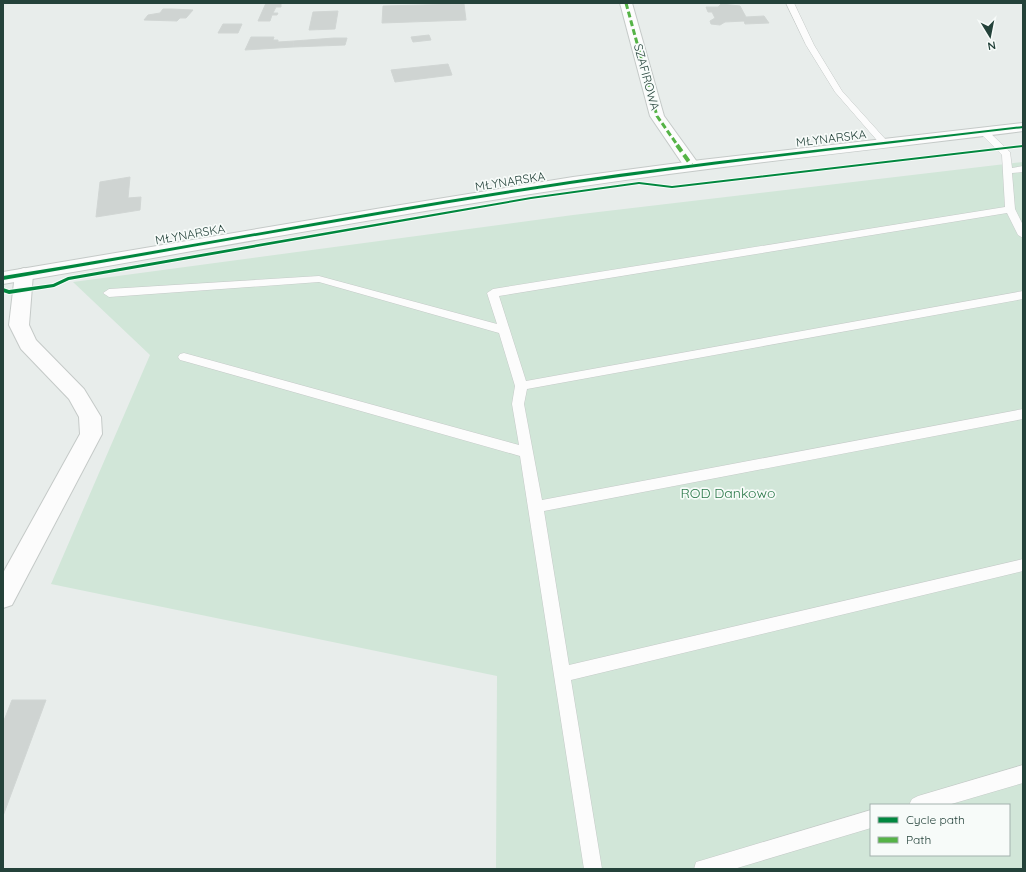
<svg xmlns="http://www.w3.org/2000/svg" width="1026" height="872" viewBox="0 0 1026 872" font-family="Quicksand,sans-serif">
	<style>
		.green { fill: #d1e6d8; fill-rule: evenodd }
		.building { fill: #cfd4d2; stroke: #d1d6d4 }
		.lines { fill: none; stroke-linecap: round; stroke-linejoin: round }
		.service-casing { stroke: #c5cac8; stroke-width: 1 }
		.minor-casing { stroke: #c5cac8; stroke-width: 2 }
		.tertiary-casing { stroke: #c5cac8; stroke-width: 2 }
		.service { fill: #fcfcfc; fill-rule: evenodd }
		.minor { fill: #fcfcfc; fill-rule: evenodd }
		.tertiary { fill: #fcfcfc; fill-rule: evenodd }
		.quiet-far1 { stroke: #55b346; stroke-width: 3; stroke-dasharray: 6 3; stroke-linecap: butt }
		.quiet { stroke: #55b346; stroke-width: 4; stroke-dasharray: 8 4; stroke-linecap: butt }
		.cycleway-casing { stroke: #f7fbf9; stroke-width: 2 }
		.cycleway { fill: #00873e; fill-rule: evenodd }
		.labels { text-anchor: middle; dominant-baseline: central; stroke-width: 3.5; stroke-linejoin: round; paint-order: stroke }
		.far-street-label { font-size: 12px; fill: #24423a; stroke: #f7fbf9 }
		.park-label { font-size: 14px; fill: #2d7a4b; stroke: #f7fbf9 }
	</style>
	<rect width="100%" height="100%" fill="#e8edeb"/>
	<!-- green -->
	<path class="green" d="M1023,162V869H496L497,676L51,584L150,355L73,282L573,215ZM871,805H1009V855H871Z"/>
	<!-- building -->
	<g class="building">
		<polygon points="266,3 281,4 281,7 276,7 273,13 278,13 277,15 272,15 270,21 258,21"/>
		<polygon points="464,4 466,20 382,23 383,6"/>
		<polygon points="721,4 740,6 746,17 764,16 769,23 745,24 744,21 725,22 720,25 711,24 710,21 715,18 712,12 708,12 706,7 718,7"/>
		<polygon points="163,9 171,9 193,10 186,18 180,18 177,21 144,20 148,15 160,13"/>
		<polygon points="338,11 335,29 309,30 313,12"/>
		<polygon points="223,24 242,24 238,33 218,33"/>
		<polygon points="429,35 431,40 413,42 411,37"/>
		<polygon points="251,37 274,37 273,40 278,40 278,42 294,41 293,47 245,50"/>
		<polygon points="334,38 347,38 345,45 293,47 294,41"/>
		<polygon points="448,64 452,75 395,82 391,70"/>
		<polygon points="130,177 128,198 141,197 140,210 96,217 100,182"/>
		<polygon points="12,700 46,700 3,816 3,723"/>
	</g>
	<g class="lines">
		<defs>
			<g id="service">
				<polygon points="786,3 794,3 814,45 842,91 887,141 887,145 881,145 835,92 806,45"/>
				<polygon points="984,129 987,130 1010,152 1012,168 1023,166 1023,172 1012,173 1015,209 1023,225 1023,238 1018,235 1007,213 499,296 526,381 1023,291 1023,299 527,389 524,404 542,500 1023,409 1023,419 544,511 569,665 1023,559 1023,571 571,680 602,869 584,869 520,456 184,361 180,360 178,357 180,354 184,353 519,445 512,404 515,386 499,333 319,282 109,297 103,293 109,289 319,276 497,324 487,293 493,289 1005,207 1002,155 981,134 980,132"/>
				<polygon points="1023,765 1023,783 948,805 909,805 912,799 918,796"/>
				<polygon points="871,810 871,828 734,869 694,869 696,862 703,860"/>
			</g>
			<g id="minor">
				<polygon points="620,3 632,3 664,116 700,166 698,169 686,169 650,116"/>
				<polygon points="24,268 30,270 33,274 29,325 36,340 84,389 101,417 102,434 12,605 3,608 3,573 80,434 79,417 69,399 21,349 9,325 15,274 18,270"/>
			</g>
			<path id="tertiary" d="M1023,123V131C872,150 721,165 570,188C381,216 192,252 3,284V272L382,208L573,177L701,160Z"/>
		</defs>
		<!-- service casing -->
		<use href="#service" class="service-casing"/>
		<!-- minor casing -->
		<use href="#minor" class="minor-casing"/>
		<!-- tertiary casing -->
		<use href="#tertiary" class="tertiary-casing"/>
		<!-- service -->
		<use href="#service" class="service"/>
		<!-- minor -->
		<use href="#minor" class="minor"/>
		<!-- tertiary -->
		<use href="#tertiary" class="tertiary"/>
		<!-- quiet-far1 -->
		<polyline class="quiet-far1" points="626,3 657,116 678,146"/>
		<!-- quiet -->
		<polyline class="quiet" points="677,145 692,166"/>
		<defs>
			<g id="cycleway">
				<path d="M1023,126V128C872,146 721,162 570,184C381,212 192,248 3,280V276C192,246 381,209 570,181C721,159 872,144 1023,126Z"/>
				<polygon points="1023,145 1023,147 672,188 639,184 531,199 69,280 54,287 9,294 3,292 3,288 9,290 53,284 68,277 531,197 639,182 672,186"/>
			</g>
		</defs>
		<!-- cycleway casing -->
		<use href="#cycleway" class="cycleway-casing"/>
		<!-- cycleway -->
		<use href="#cycleway" class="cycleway"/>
	</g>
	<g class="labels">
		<!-- far-street labels -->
		<g class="far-street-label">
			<text transform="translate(647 77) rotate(75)">SZAFIROWA</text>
			<text transform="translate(831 138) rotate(-7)">MŁYNARSKA</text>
			<text transform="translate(510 181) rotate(-9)">MŁYNARSKA</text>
			<text transform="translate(190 234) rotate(-10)">MŁYNARSKA</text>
		</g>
		<!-- park labels -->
		<g class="park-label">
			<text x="728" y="493">ROD Dankowo</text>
		</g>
	</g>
	<!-- border -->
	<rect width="1026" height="872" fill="none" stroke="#24423a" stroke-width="8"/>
	<!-- legend -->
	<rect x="870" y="804" width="140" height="52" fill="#f7fbf9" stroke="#a3b1ad"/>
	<rect x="878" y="817" width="20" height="6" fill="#00873e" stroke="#a3b1ad"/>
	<text x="906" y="824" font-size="12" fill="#24423a">Cycle path</text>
	<rect x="878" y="837" width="20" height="6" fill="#55b346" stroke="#a3b1ad"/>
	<text x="906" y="844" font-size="12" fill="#24423a">Path</text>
	<!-- north arrow -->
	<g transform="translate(990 36) rotate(170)" stroke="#f7fbf9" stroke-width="3" paint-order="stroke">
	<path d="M0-3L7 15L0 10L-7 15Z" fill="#24423a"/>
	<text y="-6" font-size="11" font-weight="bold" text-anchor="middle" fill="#24423a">N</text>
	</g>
</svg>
